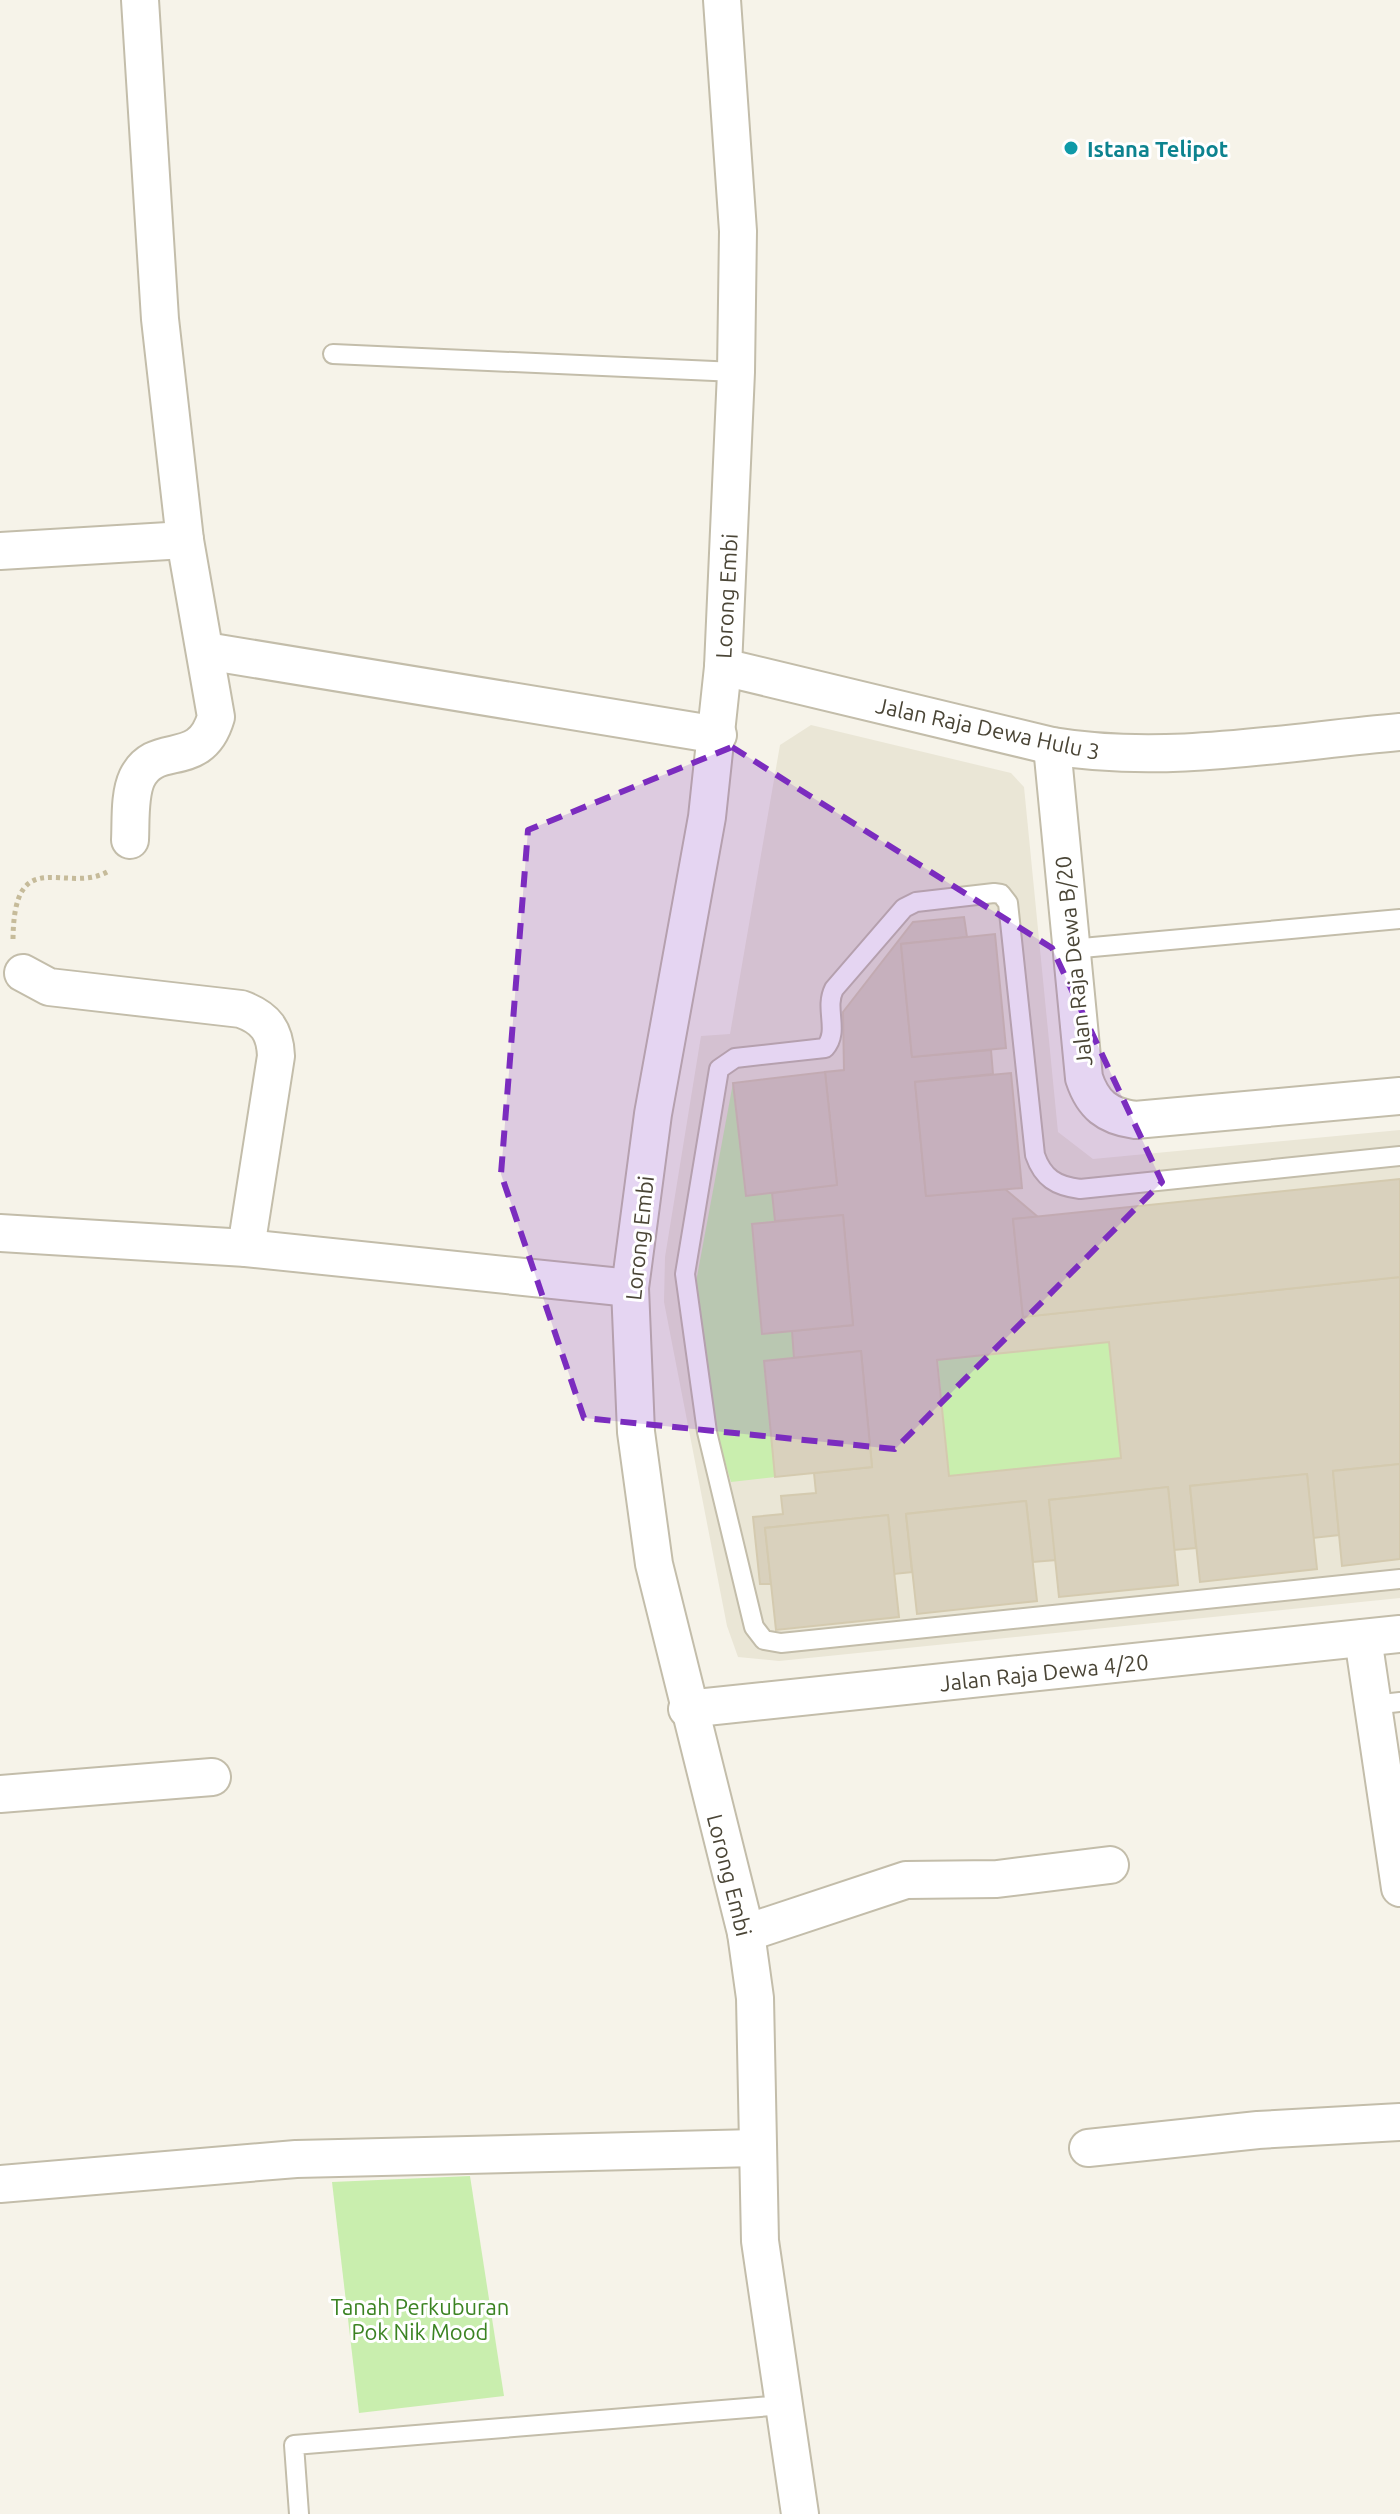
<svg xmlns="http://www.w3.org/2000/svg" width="1400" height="2514" viewBox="0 0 1400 2514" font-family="Ubuntu,sans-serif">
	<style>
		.residential { fill: #eae6d6 }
		.green { fill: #c9eeae }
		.building { fill: #d9d1bd; stroke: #d4caaf; stroke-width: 2; fill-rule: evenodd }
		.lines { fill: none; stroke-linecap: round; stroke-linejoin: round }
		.service-casing { stroke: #c3bdaa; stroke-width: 22 }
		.minor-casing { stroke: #c3bdaa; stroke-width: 40 }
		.path { stroke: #c6bb9a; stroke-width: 5; stroke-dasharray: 4 4; stroke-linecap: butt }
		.service { stroke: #fff; stroke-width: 18 }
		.minor { stroke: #fff; stroke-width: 36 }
		.marked { fill: #7b2cbf; fill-opacity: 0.2; stroke: #7b2cbf; stroke-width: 6; stroke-dasharray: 16 10; stroke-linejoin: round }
		.culture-dot { fill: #0f9aa8; stroke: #fff; stroke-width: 3 }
		.labels { text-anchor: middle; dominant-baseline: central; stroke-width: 6; stroke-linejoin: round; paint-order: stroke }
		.culture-label { font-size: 22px; font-weight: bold; fill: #0d838f; stroke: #fff; text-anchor: start }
		.street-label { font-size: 22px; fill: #4a4536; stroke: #fff }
		.park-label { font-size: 22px; fill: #3b8322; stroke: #fff }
	</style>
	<rect width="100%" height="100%" fill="#f6f3e9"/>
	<!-- residential -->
	<polygon class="residential" points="811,725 1011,773 1024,787 1058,1132 1093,1159 1400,1130 1400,1598 779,1661 738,1657 727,1626 664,1302 665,1257 701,1036 730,1034 780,745"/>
	<!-- green -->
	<g class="green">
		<polygon points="733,1083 746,1195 772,1193 775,1221 752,1224 762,1333 792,1331 794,1358 764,1361 775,1477 731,1482 717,1434 696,1282"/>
		<polygon points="1109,1342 1121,1458 949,1476 938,1360"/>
		<polygon points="470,2176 504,2396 359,2413 332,2182"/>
	</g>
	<!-- building -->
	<g class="building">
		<path d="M964,917L967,937L901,944L912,1057L991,1050L993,1074L915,1082L926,1196L1005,1189L1038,1217L1013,1219L1023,1317L1400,1277V1464L1333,1471L1339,1535L1313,1538L1307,1474L1190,1486L1196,1548L1174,1550L1168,1487L1049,1500L1056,1560L1033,1562L1026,1501L906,1514L912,1572L894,1574L888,1515L765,1528L771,1584H760L753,1517L783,1514L781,1496L816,1493L814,1473L872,1467L861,1351L794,1358L792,1331L853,1325L843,1215L775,1221L772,1193L837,1185L825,1072L844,1070L843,1012L913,922ZM1109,1342L1121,1458L949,1476L937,1360Z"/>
		<polygon points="995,934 1006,1048 912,1057 901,944"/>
		<polygon points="825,1072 837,1185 746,1196 733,1083"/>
		<polygon points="1011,1073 1022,1188 926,1196 915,1082"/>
		<polygon points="1400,1179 1400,1277 1023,1317 1013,1219"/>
		<polygon points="843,1215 853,1325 762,1334 752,1224"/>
		<polygon points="861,1351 872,1467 775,1477 764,1361"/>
		<polygon points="1400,1464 1400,1559 1342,1566 1333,1471"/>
		<polygon points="1307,1474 1317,1569 1200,1582 1190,1486"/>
		<polygon points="1168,1487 1178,1585 1059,1597 1049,1500"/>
		<polygon points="1026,1501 1037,1601 917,1614 906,1514"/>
		<polygon points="888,1515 899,1617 776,1630 765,1528"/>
	</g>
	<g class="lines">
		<defs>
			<g id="service">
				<polyline points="333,354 736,372"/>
				<polyline points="1071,949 1400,919"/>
				<path d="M1400,1156L1080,1189C1056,1186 1043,1178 1035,1155L1008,903L1001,894L994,893L916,902L904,908L834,989C824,1009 840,1031 825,1048L735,1058L719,1069L685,1274L707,1432L754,1627L764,1640L781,1643L1400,1579"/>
				<polyline points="1373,1705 1400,1702"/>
				<polyline points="299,2514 294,2445 784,2405"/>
			</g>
			<g id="minor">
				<polyline points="722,0 738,231 736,372 723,667 707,817 653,1114 630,1288 636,1432 654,1564 746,1933 755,1998 760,2241 800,2514"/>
				<polyline points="0,551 185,540"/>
				<polyline points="206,651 718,735"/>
				<path d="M723,667L1052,746C1166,765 1285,742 1400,732"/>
				<path d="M1052,746L1084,1078C1093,1105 1107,1116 1135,1120L1400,1096"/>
				<path d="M130,840C131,821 129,795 137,778C156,739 200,772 216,717L185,540L160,319L140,0"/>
				<path d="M23,973L49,987L241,1009C266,1018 275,1031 276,1056L246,1248"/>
				<polyline points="0,1233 246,1248 630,1288"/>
				<polyline points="1363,1638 1400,1888"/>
				<polyline points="687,1709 1400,1634"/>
				<polyline points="0,1794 212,1777"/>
				<polyline points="746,1933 906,1880 997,1879 1110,1865"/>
				<polyline points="1088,2148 1258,2130 1400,2122"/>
				<polyline points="0,2184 296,2159 756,2148"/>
			</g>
		</defs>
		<!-- service casing -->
		<use href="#service" class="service-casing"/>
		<!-- minor casing -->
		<use href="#minor" class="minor-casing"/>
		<!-- path -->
		<path class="path" d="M13,939C14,841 66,896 109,871"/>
		<!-- service -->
		<use href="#service" class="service"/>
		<!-- minor -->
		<use href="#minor" class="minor"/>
	</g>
	<!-- marked area -->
	<path class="marked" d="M732,747L1052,948L1162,1182L895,1449L584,1418L501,1174L528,830Z"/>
	<!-- markers -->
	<circle class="culture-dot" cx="1071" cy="148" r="8"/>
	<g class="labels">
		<!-- culture labels -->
		<g class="culture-label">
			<text x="1087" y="148">Istana Telipot</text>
		</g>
		<!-- street labels -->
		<g class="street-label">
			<text transform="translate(726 596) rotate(-87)">Lorong Embi</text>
			<text transform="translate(988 728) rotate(12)">Jalan Raja Dewa Hulu 3</text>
			<text transform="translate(1073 961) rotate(-96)">Jalan Raja Dewa B/20</text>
			<text transform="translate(639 1238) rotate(-84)">Lorong Embi</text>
			<text transform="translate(1044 1672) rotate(-6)">Jalan Raja Dewa 4/20</text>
			<text transform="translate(730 1875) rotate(76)">Lorong Embi</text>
		</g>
		<!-- park labels -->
		<g class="park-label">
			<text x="420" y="2306">Tanah Perkuburan<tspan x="420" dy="25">Pok Nik Mood</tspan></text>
		</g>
	</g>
</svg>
